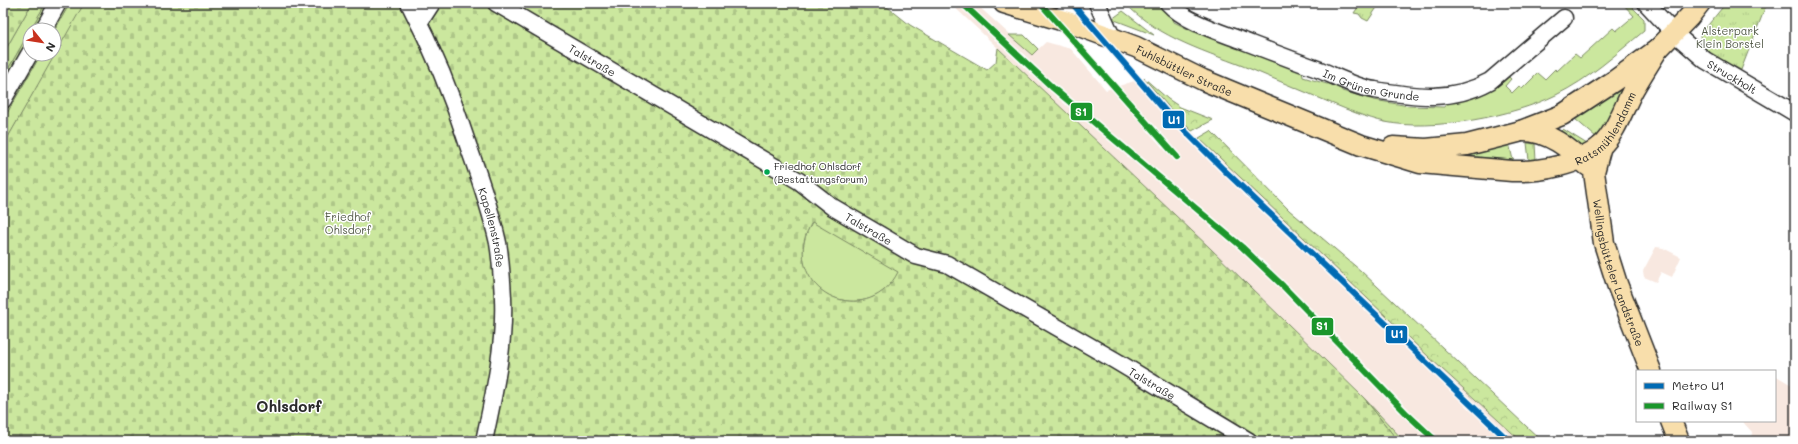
<svg xmlns="http://www.w3.org/2000/svg" width="1798" height="444" viewBox="0 0 1798 444" font-family="Mali,sans-serif">
	<style>
		.built { fill: #f8e8e0 }
		.grass { fill: #cbe79e; stroke: #7b8964 }
		.forest { fill: url(#forest-crowns); stroke: #7b8964 }
		.cemetery { fill: url(#cemetery-stones); stroke: #7b8964; fill-rule: evenodd }
		.park { fill: url(#park-tufts); stroke: #7b8964 }
		.lines { fill: none; stroke-linecap: round; stroke-linejoin: round }
		.minor-casing { stroke: #2b2b2b; stroke-width: 19 }
		.major-casing { stroke: #2b2b2b; stroke-width: 23 }
		.minor { stroke: #fff; stroke-width: 16 }
		.major { stroke: #f8deab; stroke-width: 20 }
		.rail-1-casing { stroke: #fff; stroke-width: 9 }
		.rail-1 { stroke: #1a962b; stroke-width: 6 }
		.metro-1-casing { stroke: #fff; stroke-width: 9 }
		.metro-1 { stroke: #006ab3; stroke-width: 6 }
		.bus-dot { fill: #00a651; stroke: #fff; stroke-width: 1.5 }
		.labels { text-anchor: middle; dominant-baseline: central; stroke-width: 3; stroke-linejoin: round; paint-order: stroke }
		.bus-label { font-size: 10px; fill: #2b2b2b; stroke: #fff; text-anchor: start }
		.park-label { font-size: 11px; fill: #535a48; stroke: #fff }
		.street-label { font-size: 11px; fill: #2b2b2b; stroke: #fff }
		.district-label { font-size: 15px; font-weight: bold; fill: #2b2b2b; stroke: #fff }
		.line-badge { stroke: #fff; stroke-width: 1.5 }
		.badge-label { font-size: 11px; text-anchor: middle; font-weight: bold; fill: #fff }
	</style>
	<defs>
		<pattern id="forest-crowns" width="20" height="18" patternUnits="userSpaceOnUse"><rect width="20" height="18" fill="#cbe79e"/><path d="M2 6a3 3 0 1 1 6 0M12 15a3 3 0 1 1 6 0" fill="none" stroke="#aec688"/></pattern>
		<pattern id="cemetery-stones" width="16" height="16" patternUnits="userSpaceOnUse"><rect width="16" height="16" fill="#cbe79e"/><path d="M2 7V4a2 2 0 0 1 4 0v3zM10 15v-3a2 2 0 0 1 4 0v3z" fill="#aec688"/></pattern>
		<pattern id="park-tufts" width="24" height="20" patternUnits="userSpaceOnUse"><rect width="24" height="20" fill="#cbe79e"/><path d="M3 7l-1-3M5 7V3M7 7l1-3M15 17l-1-3M17 17v-4M19 17l1-3" fill="none" stroke="#aec688"/></pattern>
	</defs>
	<rect width="100%" height="100%" fill="#fff"/>
	<filter id="ink" filterUnits="userSpaceOnUse"><feTurbulence type="fractalNoise" baseFrequency=".025" numOctaves="2"/><feDisplacementMap in="SourceGraphic" scale="8" xChannelSelector="R" yChannelSelector="G"/><feConvolveMatrix kernelMatrix="1 2 1 2 8 2 1 2 1" color-interpolation-filters="sRGB"/></filter>
	<g filter="url(#ink)">
		<!-- built -->
		<g class="built">
			<polygon points="950,3 975,3 1032,55 1046,42 1071,49 1106,90 1144,78 1173,112 1199,138 1430,358 1521,441 1404,441 1364,398 1210,248"/>
			<polygon points="1656,247 1663,248 1681,257 1672,277 1661,272 1656,282 1644,277 1643,271"/>
			<polygon points="1775,375 1795,387 1795,441 1751,441 1752,432 1742,421 1775,421"/>
		</g>
		<!-- grass -->
		<g class="grass">
			<polygon points="32,3 46,3 3,78 3,54"/>
			<polygon points="70,3 76,3 83,7 3,146 3,120 41,54 54,54 54,31"/>
			<path d="M1125,3H1159L1172,15L1174,22L1194,32L1200,31L1302,70L1303,77L1327,84L1339,81L1342,91L1374,100L1409,106L1444,107L1447,103C1471,99 1491,94 1509,77L1511,79L1505,86L1512,93L1519,86L1522,89L1538,73L1545,79L1555,69L1557,71L1575,54L1580,58L1613,28L1616,31L1634,16L1622,3H1628L1644,19V31C1616,54 1589,79 1556,95C1514,116 1432,132 1385,122C1367,118 1348,110 1331,103C1305,92 1279,81 1253,70C1208,52 1159,39 1125,3Z"/>
			<polygon points="1123,11 1154,35 1112,19"/>
			<polygon points="1009,35 1024,35 1038,49 1032,55"/>
			<polygon points="1628,84 1603,130 1596,137 1575,119"/>
			<polygon points="1563,129 1587,144 1581,147 1559,133"/>
			<polygon points="1509,143 1513,160 1464,156"/>
			<polygon points="1527,143 1535,144 1536,160 1529,160"/>
			<path d="M812,221L899,272C871,326 793,299 804,242C805,235 809,228 812,221Z"/>
			<polygon points="1364,398 1404,441 1398,441"/>
		</g>
		<!-- forest -->
		<g class="forest">
			<polygon points="1144,78 1168,99 1180,107 1213,120 1192,131 1173,112"/>
			<polygon points="1211,131 1289,210 1361,271 1542,441 1521,441 1430,358 1199,138"/>
		</g>
		<!-- cemetery -->
		<g class="cemetery">
			<polygon points="3,3 32,3 3,54"/>
			<polygon points="46,3 70,3 54,31 30,30"/>
			<path d="M76,3H879L890,9L910,25L987,70L996,62L998,48L1210,248L1364,398L1398,441H3V146L82,7ZM812,222L898,272C871,326 794,299 804,242C805,235 809,228 812,222Z"/>
			<polygon points="30,31 30,54 41,54 3,120 3,78"/>
		</g>
		<!-- park -->
		<g class="park">
			<polygon points="1361,3 1380,3 1368,21 1362,18 1359,14 1354,13"/>
			<path d="M1726,3H1767L1741,70C1728,63 1700,53 1700,35Z"/>
		</g>
		<g class="lines">
			<defs>
				<g id="minor">
					<path id="s1" d="M409,3C433,49 453,98 469,148C480,179 491,211 498,243C501,260 502,280 503,298C505,346 494,394 484,441"/>
					<path id="s2" d="M496,3L799,181L831,206L916,256L947,264L1116,361L1249,441"/>
					<polyline points="1097,3 1113,39"/>
					<path id="s3" d="M1168,3C1185,22 1220,32 1243,41C1269,51 1295,61 1320,70C1337,77 1358,88 1375,90C1416,97 1452,102 1490,81L1564,18"/>
					<path id="s4" d="M1646,3L1674,33L1705,60L1795,113"/>
					<polyline points="1057,19 1075,3"/>
					<polyline points="419,23 432,3"/>
					<polyline points="43,30 58,3"/>
					<polyline points="3,100 30,53"/>
				</g>
				<g id="major">
					<path id="s5" d="M1004,3L1074,24L1136,47L1203,80L1361,145L1420,163L1512,171C1539,172 1580,165 1601,146C1615,134 1624,107 1633,90C1641,76 1650,62 1658,49"/>
					<path d="M1521,131C1548,130 1570,149 1588,166"/>
					<path id="s6" d="M1601,146L1594,172L1604,243L1617,284L1651,371"/>
					<polyline points="1393,147 1426,149 1467,145 1518,132 1562,115 1614,81 1658,49 1689,17 1700,3"/>
					<polyline points="1671,421 1679,441"/>
				</g>
			</defs>
			<!-- minor casing -->
			<use href="#minor" class="minor-casing"/>
			<!-- major casing -->
			<use href="#major" class="major-casing"/>
			<!-- minor -->
			<use href="#minor" class="minor"/>
			<!-- major -->
			<use href="#major" class="major"/>
			<defs>
				<g id="rail-1">
					<polyline points="962,3 1053,88 1242,247 1283,286 1407,414 1436,441"/>
					<polyline points="1040,3 1177,157"/>
				</g>
			</defs>
			<!-- rail-1 casing -->
			<use href="#rail-1" class="rail-1-casing"/>
			<!-- rail-1 -->
			<use href="#rail-1" class="rail-1"/>
			<defs>
				<polyline id="metro-1" points="1072,3 1168,114 1223,169 1509,441"/>
			</defs>
			<!-- metro-1 casing -->
			<use href="#metro-1" class="metro-1-casing"/>
			<!-- metro-1 -->
			<use href="#metro-1" class="metro-1"/>
		</g>
	</g>
	<!-- markers -->
	<circle class="bus-dot" cx="767" cy="172" r="3.5"/>
	<g class="labels">
		<!-- bus labels -->
		<g class="bus-label">
			<text x="774" y="166">Friedhof Ohlsdorf<tspan x="774" dy="13">(Bestattungsforum)</tspan></text>
		</g>
		<!-- park labels -->
		<g class="park-label">
			<text x="1730" y="30">Alsterpark<tspan x="1730" dy="13">Klein Borstel</tspan></text>
			<text x="348" y="216">Friedhof<tspan x="348" dy="13">Ohlsdorf</tspan></text>
		</g>
		<!-- street labels -->
		<g class="street-label">
			<text stroke="none"><textPath href="#s2" startOffset="112">Talstraße</textPath></text>
			<text stroke="none"><textPath href="#s5" startOffset="193">Fuhlsbüttler Straße</textPath></text>
			<text stroke="none"><textPath href="#s4" startOffset="114">Struckholt</textPath></text>
			<text stroke="none"><textPath href="#s3" startOffset="221">Im Grünen Grunde</textPath></text>
			<text stroke="none"><textPath href="#s5" startOffset="649">Ratsmühlendamm</textPath></text>
			<text stroke="none"><textPath href="#s1" startOffset="240">Kapellenstraße</textPath></text>
			<text stroke="none"><textPath href="#s2" startOffset="436">Talstraße</textPath></text>
			<text stroke="none"><textPath href="#s6" startOffset="131">Wellingsbütteler Landstraße</textPath></text>
			<text stroke="none"><textPath href="#s2" startOffset="760">Talstraße</textPath></text>
		</g>
		<!-- district labels -->
		<g class="district-label">
			<text x="289" y="406">Ohlsdorf</text>
		</g>
	</g>
	<g class="line-badge">
		<rect x="1070" y="102" width="23" height="19" rx="4" fill="#1a962b"/>
		<rect x="1162" y="110" width="23" height="19" rx="4" fill="#006ab3"/>
		<rect x="1311" y="317" width="23" height="19" rx="4" fill="#1a962b"/>
		<rect x="1385" y="325" width="23" height="19" rx="4" fill="#006ab3"/>
	</g>
	<g class="badge-label">
		<text x="1081" y="116">S1</text>
		<text x="1174" y="124">U1</text>
		<text x="1322" y="330">S1</text>
		<text x="1397" y="338">U1</text>
	</g>
	<!-- margin -->
	<rect width="1798" height="444" fill="none" stroke="#fff" stroke-width="16"/>
	<rect x="8" y="8" width="1782" height="428" fill="none" stroke="#2b2b2b" stroke-width="1.5" filter="url(#ink)"/>
	<!-- legend -->
	<rect x="1636" y="370" width="140" height="52" fill="#ffffff" stroke="#aaaaaa"/>
	<rect x="1644" y="383" width="20" height="6" fill="#006ab3" stroke="#aaaaaa"/>
	<text x="1672" y="390" font-size="12" fill="#2b2b2b">Metro U1</text>
	<rect x="1644" y="403" width="20" height="6" fill="#1a962b" stroke="#aaaaaa"/>
	<text x="1672" y="410" font-size="12" fill="#2b2b2b">Railway S1</text>
	<!-- north arrow -->
	<g transform="translate(42 42) rotate(120)"><circle r="19" fill="#ffffff" stroke="#aaaaaa"/>
	<path d="M0-3L7 15L0 10L-7 15Z" fill="#c8321e"/>
	<text y="-6" font-size="11" font-weight="bold" text-anchor="middle" fill="#2b2b2b">N</text>
	</g>
</svg>
